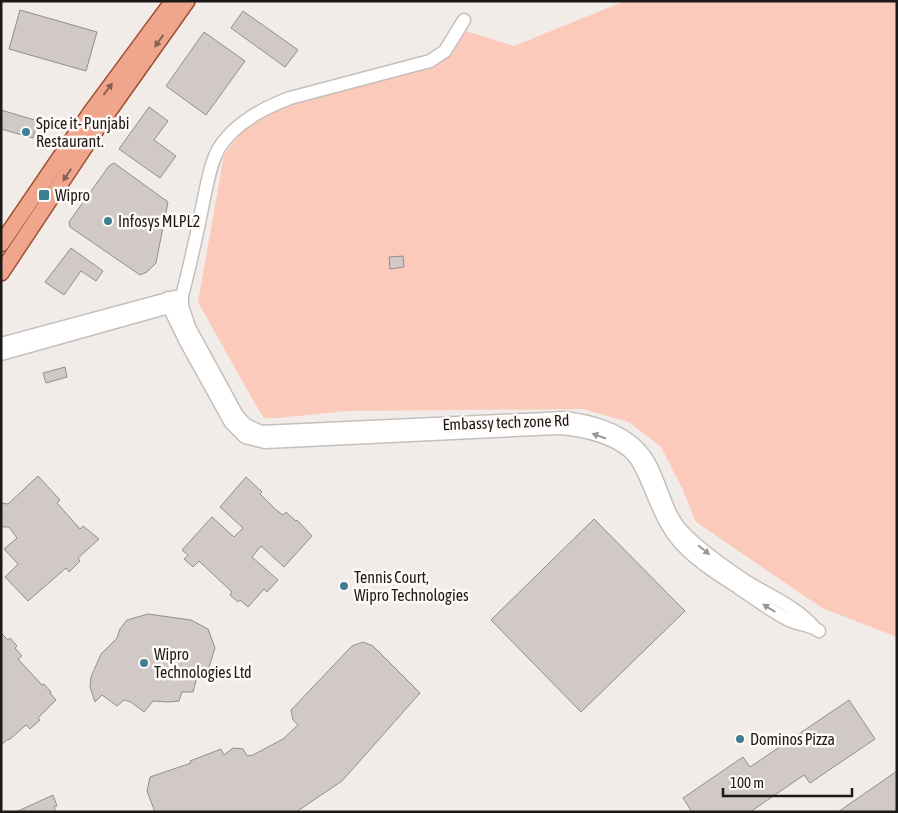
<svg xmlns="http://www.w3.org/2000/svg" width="898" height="813" viewBox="0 0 898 813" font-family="'Asap Condensed',sans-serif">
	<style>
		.green { fill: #fccaba }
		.building { fill: #d0c9c7; stroke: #938d8b }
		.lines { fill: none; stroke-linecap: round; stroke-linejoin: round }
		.minor-casing { stroke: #c5bfbc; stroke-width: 15 }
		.major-casing { stroke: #9f4f32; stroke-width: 18 }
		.minor { stroke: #fff; stroke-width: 12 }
		.major { stroke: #f0a68c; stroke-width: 15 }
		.oneway { fill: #866052 }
		.oneway2 { fill: #999898 }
		.poi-dot { fill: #3e7f92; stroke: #fff9f7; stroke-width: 2 }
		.labels { text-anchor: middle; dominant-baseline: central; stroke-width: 5; stroke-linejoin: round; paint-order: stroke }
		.poi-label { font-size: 16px; fill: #1c1a19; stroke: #fff9f7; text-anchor: start }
		.street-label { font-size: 16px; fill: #1c1a19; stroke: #fff9f7 }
	</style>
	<rect width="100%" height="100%" fill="#f2ece9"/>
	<!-- green -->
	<polygon class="green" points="625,1 897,1 897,637 822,608 696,522 682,488 661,447 629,422 583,409 347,411 279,418 264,418 254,402 198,302 224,155 241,133 267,113 299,102 429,68 451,51 466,31 514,46"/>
	<!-- building -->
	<g class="building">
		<polygon points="20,10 97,32 86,71 9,49"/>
		<polygon points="243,11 298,50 285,67 231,28"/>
		<polygon points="204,32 245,61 206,115 166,86"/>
		<polygon points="149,107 168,121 154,140 176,156 160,178 119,149"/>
		<polygon points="1,110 38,121 33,138 1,129"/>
		<polygon points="114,163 168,202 156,263 147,272 140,275 70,227 69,222 109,166"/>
		<polygon points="71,248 103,271 96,281 81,271 64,295 45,282"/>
		<polygon points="403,256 404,267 390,269 389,257"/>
		<polygon points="65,367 67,377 46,383 43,373"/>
		<polygon points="38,476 60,500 57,503 80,529 83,526 99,539 78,558 80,561 69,572 66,568 28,601 5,577 18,564 4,549 17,538 9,527 1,527 1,503 8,504"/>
		<polygon points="246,477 262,492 260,494 275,509 283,515 286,512 296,521 297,520 312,536 284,567 261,546 252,557 278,580 267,592 264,589 248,607 240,600 238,602 230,595 232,592 199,561 193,567 184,559 188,555 182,550 212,517 234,537 243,528 220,507"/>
		<polygon points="594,519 685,611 581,712 491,620"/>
		<polygon points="148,614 191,620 208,629 215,648 208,670 199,669 193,692 182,692 179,701 168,702 153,701 144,712 131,702 124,700 117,706 102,695 95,702 90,687 91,677 101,654 117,638 120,629 127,620"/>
		<polygon points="1,633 8,640 10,638 17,646 15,648 22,656 18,659 42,685 44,684 51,692 50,693 56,700 38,718 40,720 30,729 26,725 9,740 8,739 1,745"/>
		<polygon points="363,642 373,646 420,693 342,781 296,812 155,812 147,791 150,777 191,763 190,761 221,749 224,755 233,748 243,749 247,756 253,755 283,739 298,725 293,720 291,710 352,646"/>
		<polygon points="849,700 875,739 810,783 804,775 750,812 692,812 683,798 743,757 750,767"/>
		<polygon points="897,771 897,812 838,812"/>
		<polygon points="53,795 57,806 54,807 56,812 16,812"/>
	</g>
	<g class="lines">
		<defs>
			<g id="minor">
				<path d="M168,298L169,307L185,340L231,423L245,437L265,442L557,428C582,429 624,438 638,462C654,490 659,520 682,545C697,561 715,572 733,584C751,596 768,609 787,619C797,625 810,624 819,631"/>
				<path d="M182,306L189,327L237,415L246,425L261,432L566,418C592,422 616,428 636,446C661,469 660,508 683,532C700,550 723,566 744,580C767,595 794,605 813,626"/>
				<polyline points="1,344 175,297"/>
				<path d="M1,354L169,307L182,306V296C190,265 197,234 203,203C207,185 210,164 219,148C235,123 263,108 290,98L430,61L445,51L464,20"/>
			</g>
			<g id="major">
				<polyline points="1,244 91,112 173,1"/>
				<polyline points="1,273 104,118 187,1"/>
			</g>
		</defs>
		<!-- minor casing -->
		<use href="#minor" class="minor-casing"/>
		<!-- major casing -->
		<use href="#major" class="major-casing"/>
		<!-- minor -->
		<use href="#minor" class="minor"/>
		<!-- major -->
		<use href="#major" class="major"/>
	</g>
	<!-- one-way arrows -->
	<defs><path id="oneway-solid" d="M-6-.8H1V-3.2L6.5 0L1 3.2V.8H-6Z" transform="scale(1.25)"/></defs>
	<g class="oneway">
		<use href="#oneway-solid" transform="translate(159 41) rotate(125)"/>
		<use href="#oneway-solid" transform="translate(108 89) rotate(-53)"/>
		<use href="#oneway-solid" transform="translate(67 175) rotate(124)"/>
	</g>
	<g class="oneway2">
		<use href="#oneway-solid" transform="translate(599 436) rotate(-161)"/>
		<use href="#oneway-solid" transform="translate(704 550) rotate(40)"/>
		<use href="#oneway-solid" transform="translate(769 608) rotate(-148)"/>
	</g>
	<!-- markers -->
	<g class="poi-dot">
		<circle cx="26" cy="132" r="5"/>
		<rect x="38" y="189" width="12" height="12" rx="2.5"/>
		<circle cx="108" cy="221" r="5"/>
		<circle cx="344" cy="586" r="5"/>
		<circle cx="144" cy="663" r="5"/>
		<circle cx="740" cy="739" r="5"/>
	</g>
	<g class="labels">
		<!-- poi labels -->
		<g class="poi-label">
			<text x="36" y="123">Spice it- Punjabi<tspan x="36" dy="18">Restaurant.</tspan></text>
			<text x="55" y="195">Wipro</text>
			<text x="118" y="221">Infosys MLPL2</text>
			<text x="354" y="577">Tennis Court,<tspan x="354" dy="18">Wipro Technologies</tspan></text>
			<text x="154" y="654">Wipro<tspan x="154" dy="18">Technologies Ltd</tspan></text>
			<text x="750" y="739">Dominos Pizza</text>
		</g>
		<!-- street labels -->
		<g class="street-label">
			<text transform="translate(506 422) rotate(-2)">Embassy tech zone Rd</text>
		</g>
	</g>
	<!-- border -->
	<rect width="898" height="813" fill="none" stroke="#1c1a19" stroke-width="5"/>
	<!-- scale -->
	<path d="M723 788v8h129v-8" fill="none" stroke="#1c1a19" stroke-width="2.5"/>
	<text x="730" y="788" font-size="15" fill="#1c1a19" stroke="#fff9f7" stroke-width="4" paint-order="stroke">100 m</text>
</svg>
